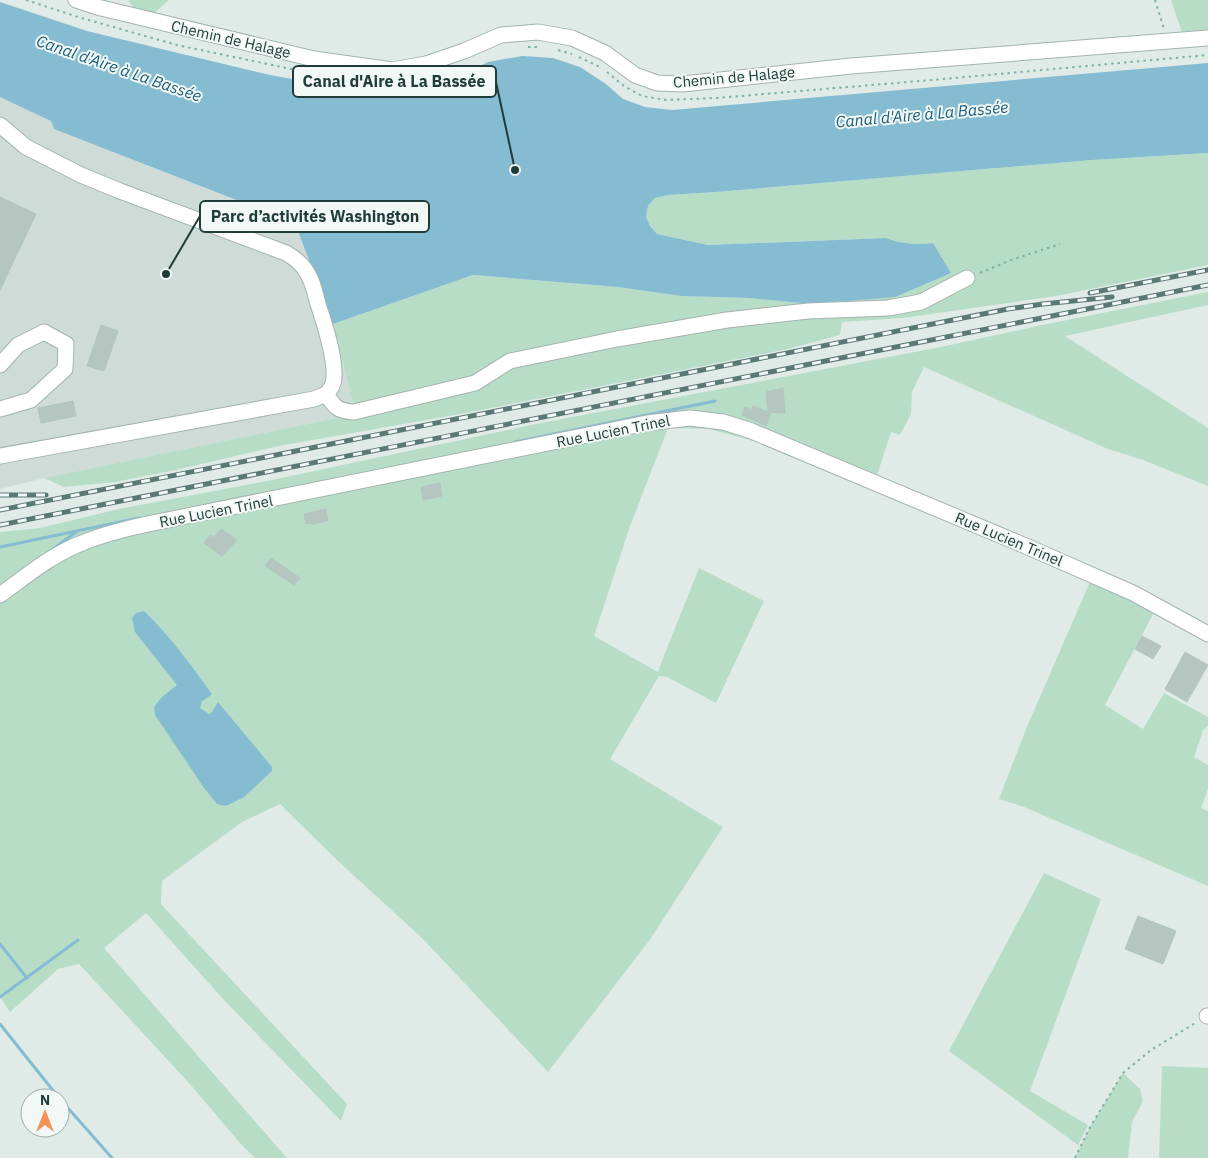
<svg xmlns="http://www.w3.org/2000/svg" width="1208" height="1158" viewBox="0 0 1208 1158" font-family="'IBM Plex Sans',sans-serif">
	<style>
		.built { fill: #cedbd7 }
		.green { fill: #b8ddc7 }
		.water { fill: #86bcd2 }
		.lines { fill: none; stroke-linecap: round; stroke-linejoin: round }
		.stream { stroke: #86bcd2; stroke-width: 3 }
		.building { fill: #b5c6c1; stroke: #b2c5c0 }
		.minor-casing { stroke: #a3b3b0; stroke-width: 17 }
		.path { stroke: #80b0a7; stroke-width: 2; stroke-dasharray: 2.5 4; stroke-linecap: butt }
		.minor { stroke: #fff; stroke-width: 15 }
		.rail-casing { stroke: #5b7874; stroke-width: 5 }
		.rail { stroke: #f1f8f5; stroke-width: 3; stroke-dasharray: 9; stroke-linecap: butt }
		.labels { text-anchor: middle; dominant-baseline: central; stroke-width: 4; stroke-linejoin: round; paint-order: stroke }
		.street-label { font-size: 15px; fill: #203c39; stroke: #f1f8f5 }
		.water-label { font-size: 16px; font-style: italic; fill: #195c7a; stroke: #f1f8f5 }
		.leader { fill: none; stroke: #203c39; stroke-width: 2 }
		.callout-dot { fill: #203c39; stroke: #f1f8f5; stroke-width: 2 }
		.callout { fill: #f1f8f5; stroke: #203c39; stroke-width: 2 }
		.callout-label { font-size: 16px; text-anchor: middle; font-weight: bold; fill: #203c39 }
	</style>
	<rect width="100%" height="100%" fill="#e0ebe8"/>
	<!-- built -->
	<polygon class="built" points="0,96 51,121 54,129 293,223 329,172 333,324 356,414 44,478 0,489"/>
	<!-- green -->
	<g class="green">
		<polygon points="128,0 169,0 152,15 134,8"/>
		<polygon points="1171,0 1208,0 1208,32 1182,33"/>
		<path d="M1208,153V265L1056,296L903,318L842,322L840,335L788,349L466,413L279,446L171,471L115,482L64,487L44,478L356,414L333,324L473,275L618,287L681,296L749,298L811,304L933,243C916,245 901,244 886,238L708,245L657,234L650,226L646,217L648,206L655,198L668,195L716,192L1092,160Z"/>
		<polygon points="1208,292 1208,305 1065,336 1208,428 1208,486 1143,460 1108,449 924,367 912,392 911,414 900,435 891,432 873,488 771,446 709,429 668,428 629,529 594,636 658,672 665,653 699,568 764,601 716,703 667,677 659,676 610,759 723,827 649,941 548,1072 423,939 338,861 280,804 242,822 162,881 161,904 347,1104 341,1121 223,999 146,913 104,948 287,1158 255,1158 240,1143 189,1083 79,964 58,969 10,1012 0,997 0,532 40,528 119,509 267,481 541,423 941,347 1042,325"/>
		<polygon points="1096,568 1160,601 1105,705 1143,729 1164,693 1208,717 1208,725 1203,730 1194,757 1208,765 1208,789 1201,808 1208,811 1208,886 1024,807 999,799 1026,729"/>
		<polygon points="1044,873 1101,899 1030,1091 1088,1125 1078,1145 949,1051"/>
		<polygon points="1162,1066 1208,1068 1208,1158 1159,1158"/>
		<polygon points="1123,1073 1140,1089 1143,1101 1132,1122 1128,1158 1075,1158 1089,1129"/>
	</g>
	<!-- water -->
	<g class="water">
		<path d="M0,2L87,31L270,75L371,93L416,97L438,91L461,76L488,62L522,56L553,58L580,67L606,84L623,99L645,107L672,110L1208,63V153L1092,160L716,192L668,195L655,198L648,206L646,217L650,226L657,234L708,245L886,238C901,244 916,245 933,243L951,273L895,297L811,304L749,298L681,296L618,287L473,275L333,324L295,223L54,129L51,121L0,97Z"/>
		<path d="M144,611C170,636 191,665 212,694L207,698L202,701L200,708L209,714L212,712L218,702L272,767V771L244,797L226,806L217,804L204,788L155,715L154,707L162,697L177,685L135,632L132,618L136,613Z"/>
	</g>
	<g class="lines">
		<!-- stream -->
		<g class="stream">
			<polyline points="515,442 715,401"/>
			<polyline points="0,547 139,518"/>
			<polyline points="49,552 76,532"/>
			<polyline points="0,944 27,978"/>
			<polyline points="0,997 78,940"/>
			<polyline points="0,1024 59,1098"/>
			<polyline points="60,1099 112,1158"/>
		</g>
	</g>
	<!-- building -->
	<g class="building">
		<polygon points="0,197 36,214 0,290"/>
		<polygon points="101,325 118,331 104,371 87,366"/>
		<polygon points="783,388 785,413 768,412 766,392"/>
		<polygon points="73,401 76,416 41,423 38,408"/>
		<polygon points="753,406 771,413 766,426 742,415 745,407 751,410"/>
		<polygon points="440,483 442,496 423,500 421,487"/>
		<polygon points="326,509 328,521 312,524 312,523 306,524 304,514"/>
		<polygon points="221,529 237,540 222,556 204,543 210,535 214,538"/>
		<polygon points="271,558 300,578 294,585 265,566"/>
		<polygon points="1142,636 1161,646 1153,659 1135,649"/>
		<polygon points="1185,652 1208,665 1187,702 1165,689"/>
		<polygon points="1138,916 1176,931 1163,964 1125,949"/>
	</g>
	<g class="lines">
		<defs>
			<g id="minor">
				<polyline points="76,0 97,7 314,59 392,70 426,64 464,51 501,35 538,32 572,38 605,53 635,75 657,83 683,84 851,66 1208,38"/>
				<path d="M0,125L26,147L81,175L120,191L286,253C293,257 299,261 304,268C312,278 315,292 318,304C325,325 335,356 334,377C334,384 331,389 326,394"/>
				<polyline points="0,365 18,345 44,332 66,344 65,369 31,400 0,409"/>
				<path d="M0,456L314,399L326,394C335,408 338,411 354,412L475,383L510,361L617,339L727,320L808,311L888,308L921,302L967,278"/>
				<path d="M0,595C25,577 49,557 77,545C109,531 144,525 177,518L647,423L690,418L723,422L749,430L1028,547L1133,593L1208,634"/>
				<polyline points="1207,1016 1208,1016"/>
			</g>
		</defs>
		<!-- minor casing -->
		<use href="#minor" class="minor-casing"/>
		<!-- path -->
		<g class="path">
			<polyline points="26,0 78,17 177,45 343,80 396,89 420,86 456,69"/>
			<polyline points="1155,0 1164,29"/>
			<polyline points="528,47 541,47"/>
			<polyline points="558,50 572,54"/>
			<polyline points="579,57 602,68"/>
			<polyline points="607,72 624,86 642,96 666,100 717,98 932,80 1208,55"/>
			<polyline points="980,273 1011,260 1060,244"/>
			<polyline points="1075,1158 1089,1129 1123,1073 1151,1050 1197,1022"/>
		</g>
		<!-- minor -->
		<use href="#minor" class="minor"/>
		<defs>
			<g id="rail">
				<polyline points="1090,293 1208,270"/>
				<polyline points="0,495 46,495"/>
				<polyline points="0,510 1008,309 1043,304 1112,297"/>
				<polyline points="0,525 1208,285"/>
			</g>
		</defs>
		<!-- rail casing -->
		<use href="#rail" class="rail-casing"/>
		<!-- rail -->
		<use href="#rail" class="rail"/>
	</g>
	<g class="labels">
		<!-- street labels -->
		<g class="street-label">
			<text transform="translate(231 39) rotate(13)">Chemin de Halage</text>
			<text transform="translate(734 77) rotate(-5)">Chemin de Halage</text>
			<text transform="translate(613 431) rotate(-11)">Rue Lucien Trinel</text>
			<text transform="translate(216 511) rotate(-11)">Rue Lucien Trinel</text>
			<text transform="translate(1009 539) rotate(23)">Rue Lucien Trinel</text>
		</g>
		<!-- water labels -->
		<g class="water-label">
			<text transform="translate(119 68) rotate(19)">Canal d'Aire à La Bassée</text>
			<text transform="translate(922 114) rotate(-5)">Canal d'Aire à La Bassée</text>
		</g>
	</g>
	<!-- callouts -->
	<path class="leader" d="M515 170L496 82M166 274L200 216"/>
	<g class="callout-dot">
		<circle cx="515" cy="170" r="5"/>
		<circle cx="166" cy="274" r="5"/>
	</g>
	<g class="callout">
		<rect x="293" y="66" width="203" height="31" rx="5"/>
		<rect x="200" y="201" width="229" height="31" rx="5"/>
	</g>
	<g class="callout-label">
		<text x="394" y="87">Canal d'Aire à La Bassée</text>
		<text x="315" y="222">Parc d’activités Washington</text>
	</g>
	<!-- north arrow -->
	<g transform="translate(45 1113)"><circle r="24" fill="#f1f8f5" stroke="#9dadaa"/>
	<path d="M0-4L9 19L0 12L-9 19Z" fill="#f69254"/>
	<text y="-8" font-size="14" font-weight="bold" text-anchor="middle" fill="#203c39">N</text>
	</g>
</svg>
